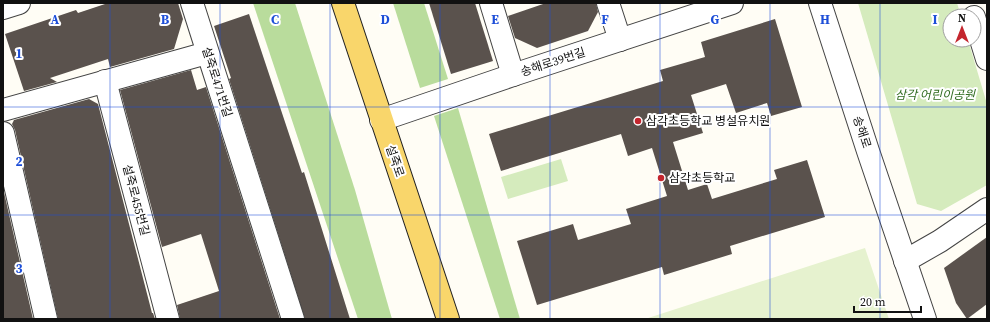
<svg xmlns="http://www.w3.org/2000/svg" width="990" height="322" viewBox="0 0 990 322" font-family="'Source Serif 4','Noto Sans KR',serif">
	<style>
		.green { fill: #d5ebbd }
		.forest { fill: #b9dc9c }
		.pitch { fill: #e6f2cf }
		.building { fill: #5a524d }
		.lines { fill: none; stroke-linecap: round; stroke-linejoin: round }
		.minor-casing { stroke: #444; stroke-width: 24 }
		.major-casing { stroke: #222; stroke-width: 24 }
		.minor { stroke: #fff; stroke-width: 22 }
		.major { stroke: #f9d66b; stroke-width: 22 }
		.grid { fill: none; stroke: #1d4ed8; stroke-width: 1; stroke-opacity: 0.55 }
		.poi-dot { fill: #c4262e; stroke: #fff; stroke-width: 1.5 }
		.labels { text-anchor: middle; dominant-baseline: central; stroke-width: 4; stroke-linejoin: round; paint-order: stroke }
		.street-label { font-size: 12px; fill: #111; stroke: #fff }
		.park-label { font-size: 12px; font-style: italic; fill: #2f6b1f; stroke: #fff }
		.poi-label { font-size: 12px; fill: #111; stroke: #fff; text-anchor: start }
		.grid-label { font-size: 13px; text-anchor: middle; font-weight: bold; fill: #1d4ed8; stroke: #fff; stroke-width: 4; stroke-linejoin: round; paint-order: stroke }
	</style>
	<rect width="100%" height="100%" fill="#fffdf5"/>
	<!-- green -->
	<g class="green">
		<polygon points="858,3 957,3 961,16 950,16 950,40 968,40 987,104 987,185 941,211 917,204"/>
		<polygon points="561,159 568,181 508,199 501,177"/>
	</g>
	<!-- forest -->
	<g class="forest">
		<polygon points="253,3 295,3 355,190 392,319 358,319"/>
		<polygon points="393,3 424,3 448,79 420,88"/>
		<polygon points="458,108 520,319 500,319 434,116"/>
	</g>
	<!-- pitch -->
	<polygon class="pitch" points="865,248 889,319 645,319"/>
	<!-- building -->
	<g class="building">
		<polygon points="108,3 178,3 183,19 174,49 110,67 108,59 50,78 57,82 24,91 5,34 76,10 78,13"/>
		<polygon points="429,3 475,3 493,61 451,74"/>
		<polygon points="546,3 596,3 598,12 588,31 537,48 515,38 508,16"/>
		<polygon points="249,14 302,173 304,172 350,319 305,319 229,79 231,78 214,26"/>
		<polygon points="775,19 802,107 771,116 767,103 736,113 726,84 691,95 703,133 673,142 688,190 707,184 712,199 777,179 774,170 807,160 825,217 730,246 732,254 664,275 662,267 537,305 517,241 573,224 578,240 631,224 626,209 667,196 652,148 628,156 621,134 501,171 489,134 663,81 660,70 705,57 701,42"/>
		<polygon points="191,70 197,90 206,87 280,319 180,319 177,305 219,291 201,234 162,247 120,90"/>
		<polygon points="89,99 98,104 152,313 153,313 155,319 58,319 15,130 12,124 14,120"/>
		<polygon points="3,188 33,319 3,319"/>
		<polygon points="987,237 987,304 967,319 956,303 944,268"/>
	</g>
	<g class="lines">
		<defs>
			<g id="minor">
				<polyline points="192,3 293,319"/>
				<polyline points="491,3 513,75"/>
				<polyline points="608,3 620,40"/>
				<polyline points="820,3 868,151 925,319"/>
				<polyline points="3,8 19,3"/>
				<polyline points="974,17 987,59"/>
				<polyline points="105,81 168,319"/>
				<polyline points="3,110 207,53"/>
				<polyline points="381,120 513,75 732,3"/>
				<polyline points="3,133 46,319"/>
				<polyline points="905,261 940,241 987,209"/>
			</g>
			<polyline id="major" points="343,3 448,319"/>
		</defs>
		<!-- minor casing -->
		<use href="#minor" class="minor-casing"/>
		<!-- major casing -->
		<use href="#major" class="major-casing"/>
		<!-- minor -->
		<use href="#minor" class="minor"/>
		<!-- major -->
		<use href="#major" class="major"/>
	</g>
	<!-- grid -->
	<path class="grid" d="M110,3V319M220,3V319M330,3V319M440,3V319M550,3V319M660,3V319M770,3V319M880,3V319M3,107H987M3,215H987"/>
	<!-- markers -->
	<g class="poi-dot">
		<circle cx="638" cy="121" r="4"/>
		<circle cx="661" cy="178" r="4"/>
	</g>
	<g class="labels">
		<!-- street labels -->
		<g class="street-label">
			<text transform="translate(553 62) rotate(-18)">송해로39번길</text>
			<text transform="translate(217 82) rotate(72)">설죽로471번길</text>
			<text transform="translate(862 132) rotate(72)">송해로</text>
			<text transform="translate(395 161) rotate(71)">설죽로</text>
			<text transform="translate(136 200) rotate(75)">설죽로455번길</text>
		</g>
		<!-- park labels -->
		<g class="park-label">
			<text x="935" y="95">삼각 어린이공원</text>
		</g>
		<!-- poi labels -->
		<g class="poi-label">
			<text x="646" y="121">삼각초등학교 병설유치원</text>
			<text x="669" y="178">삼각초등학교</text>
		</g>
	</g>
	<g class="grid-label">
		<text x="55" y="24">A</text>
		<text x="165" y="24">B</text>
		<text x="275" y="24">C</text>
		<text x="385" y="24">D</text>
		<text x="495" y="24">E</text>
		<text x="605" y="24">F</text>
		<text x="715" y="24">G</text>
		<text x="825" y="24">H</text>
		<text x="935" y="24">I</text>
		<text x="19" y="58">1</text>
		<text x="19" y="166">2</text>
		<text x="19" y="273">3</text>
	</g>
	<!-- border -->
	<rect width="990" height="322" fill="none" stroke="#111111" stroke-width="8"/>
	<!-- north arrow -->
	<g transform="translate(962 28)"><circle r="19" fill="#ffffff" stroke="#a0a0a0"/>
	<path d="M0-3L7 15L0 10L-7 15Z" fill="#c4262e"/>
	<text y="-6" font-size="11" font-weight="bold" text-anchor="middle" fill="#111111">N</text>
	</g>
	<!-- scale -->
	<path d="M854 306v6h67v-6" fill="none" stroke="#111111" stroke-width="2"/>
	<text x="860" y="306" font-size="12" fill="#111111" stroke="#ffffff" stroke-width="3" paint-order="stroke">20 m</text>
</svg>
